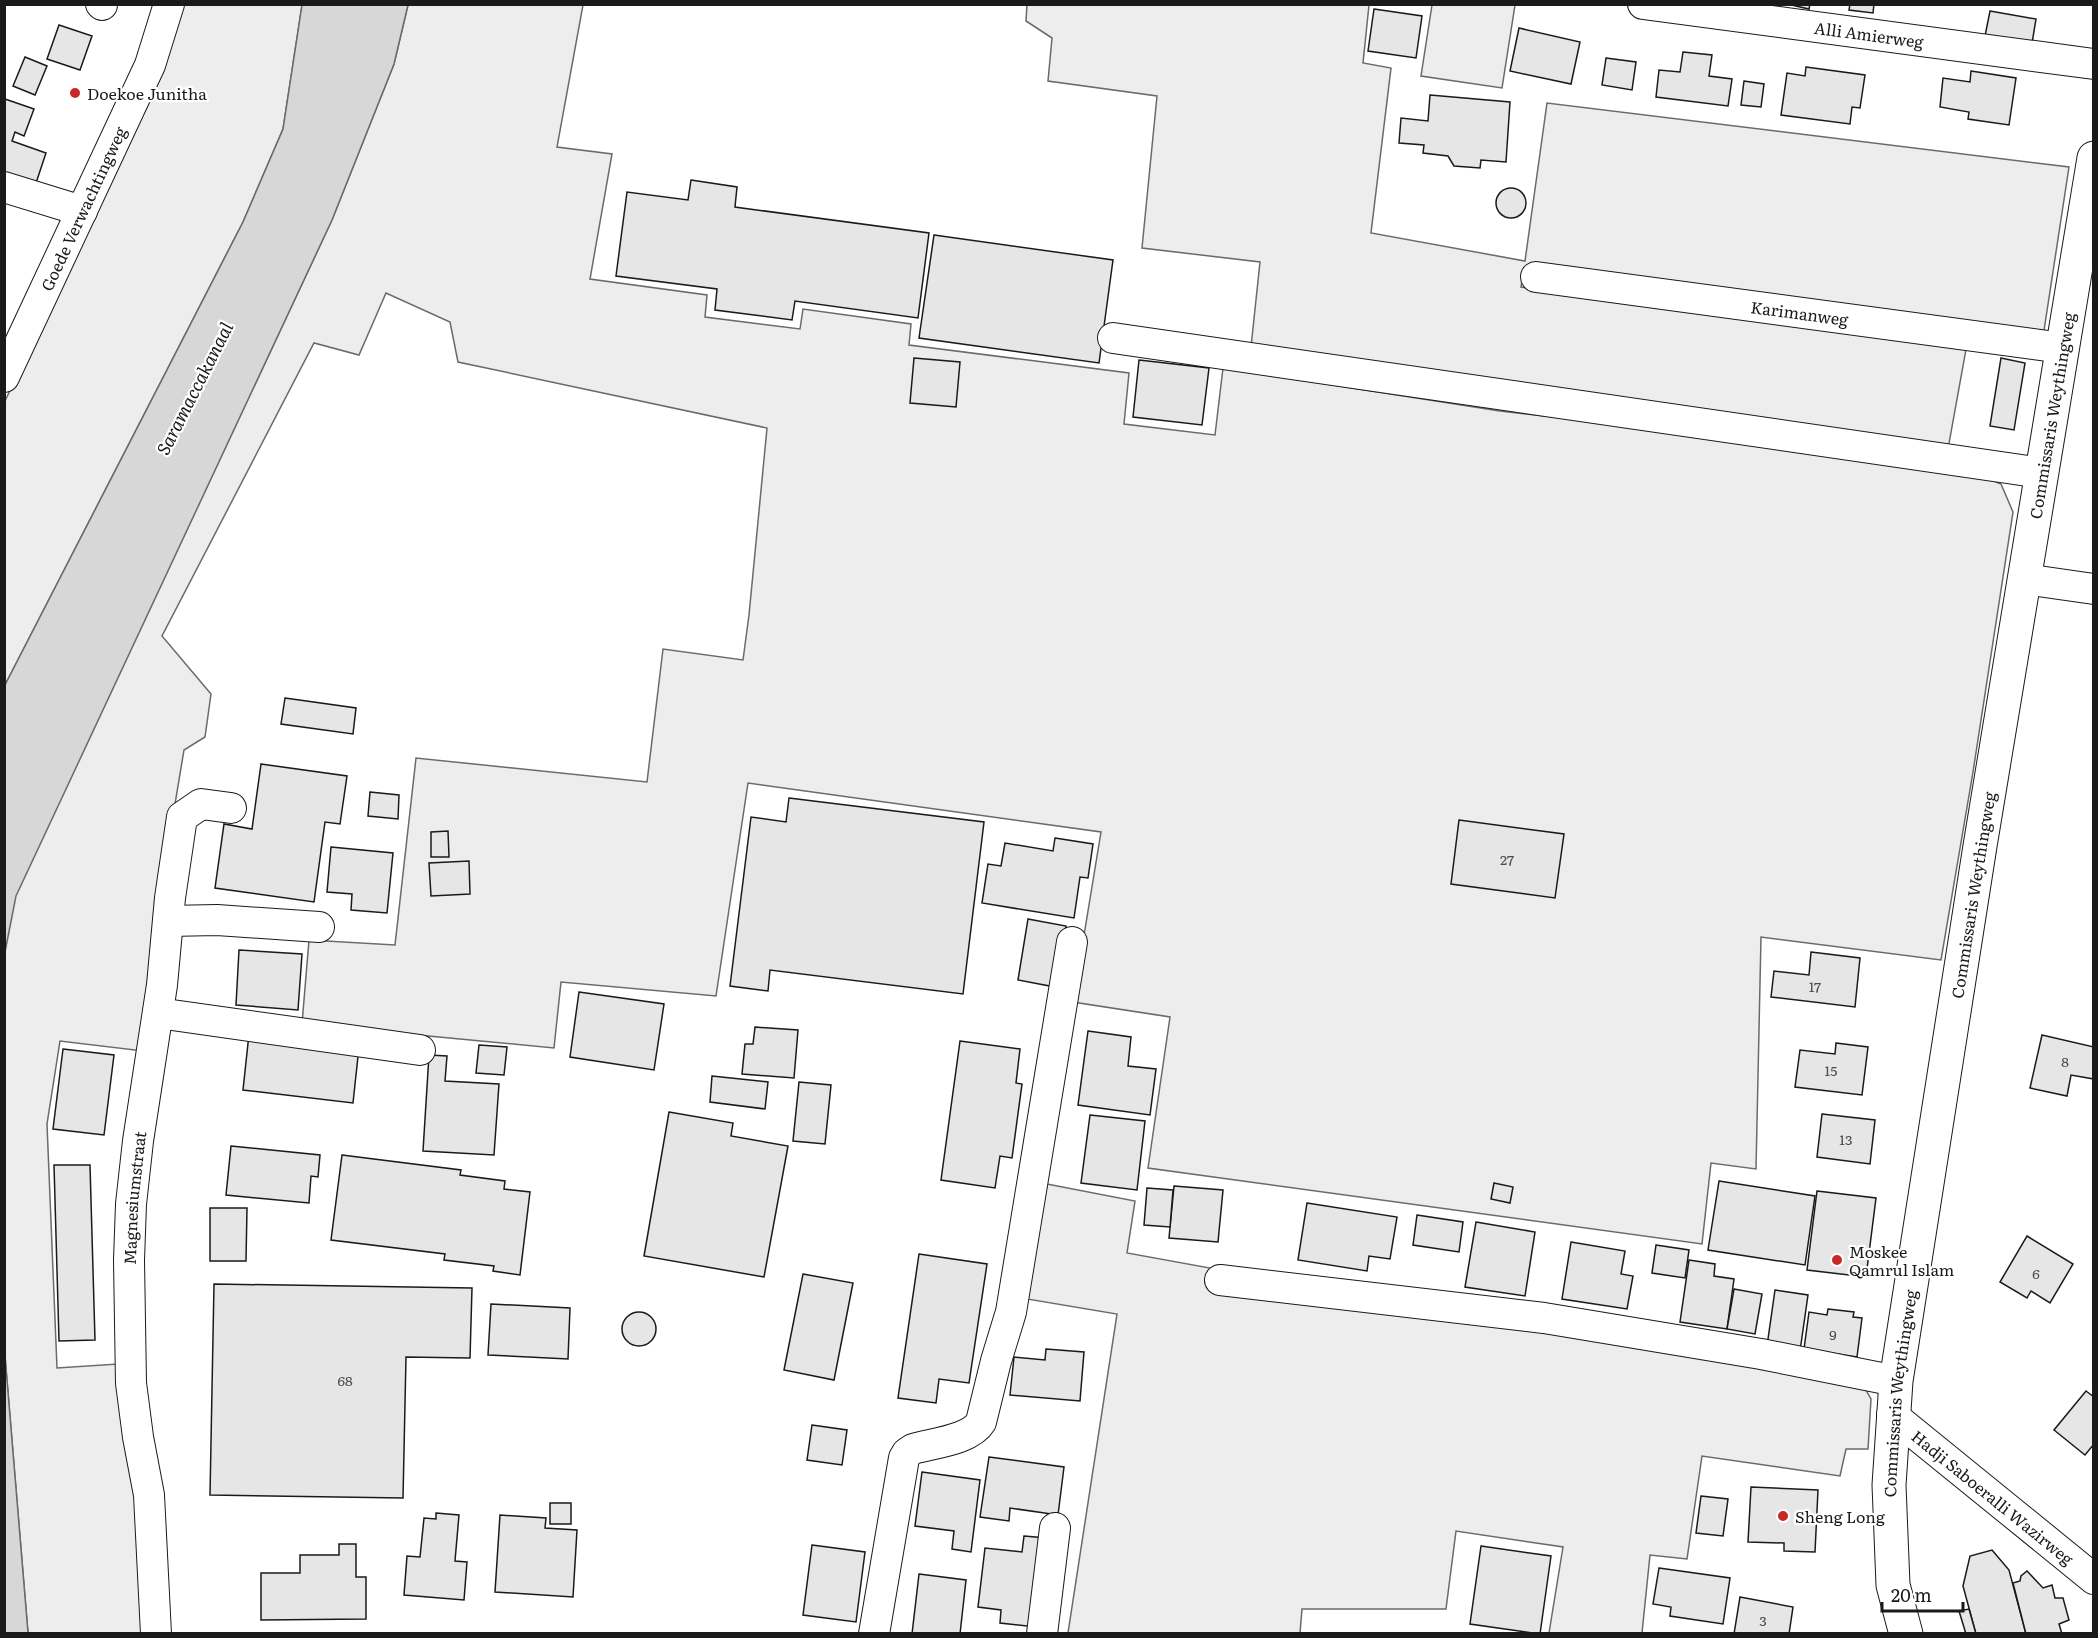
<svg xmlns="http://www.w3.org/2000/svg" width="2098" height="1638" viewBox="0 0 2098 1638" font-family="Literata,serif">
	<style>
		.built { fill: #ededed; stroke: #6a6a6a; stroke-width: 1.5 }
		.water { fill: #d7d7d7; stroke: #6a6a6a; stroke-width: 1.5 }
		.building { fill: #e6e6e6; stroke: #1a1a1a; stroke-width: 1.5 }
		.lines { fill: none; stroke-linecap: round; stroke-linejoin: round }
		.minor-casing { stroke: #1a1a1a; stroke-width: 32 }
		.major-casing { stroke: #1a1a1a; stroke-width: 35 }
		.minor { stroke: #fff; stroke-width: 30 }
		.major { stroke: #fff; stroke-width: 33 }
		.poi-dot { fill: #c62828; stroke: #fff; stroke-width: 2 }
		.labels { text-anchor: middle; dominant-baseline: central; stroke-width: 4.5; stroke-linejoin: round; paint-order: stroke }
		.number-label { font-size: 14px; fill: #4d4d4d }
		.street-label { font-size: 16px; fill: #1a1a1a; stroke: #fff }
		.poi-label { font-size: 16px; fill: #1a1a1a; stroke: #fff; text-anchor: start }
		.water-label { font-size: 18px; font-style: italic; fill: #1a1a1a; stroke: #fff }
	</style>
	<rect width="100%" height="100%" fill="#fff"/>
	<!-- built -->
	<g class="built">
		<polygon points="1027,4 1369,5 1363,63 1391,68 1371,233 1525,261 1547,103 2069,167 2043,337 1524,269 1521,287 1967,344 1948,449 1251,347 1260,262 1142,248 1157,96 1048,81 1052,38 1026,21"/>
		<polygon points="180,5 302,5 283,129 243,222 5,685 4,403 149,102 169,53"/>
		<polygon points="408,5 583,5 557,147 612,154 590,279 707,295 705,317 800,329 803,309 911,324 909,345 1129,373 1124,424 1215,435 1223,368 1500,411 1681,431 1982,476 2001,484 2013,512 1973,772 1941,960 1761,937 1756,1169 1711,1163 1702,1244 1148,1168 1170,1017 1073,1002 1101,832 748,783 716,996 561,982 554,1048 302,1024 309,940 395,945 416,758 647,782 663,649 743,660 749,615 767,428 458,362 450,322 386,293 359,355 314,343 162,636 211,694 205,737 184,750 157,912 143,1051 60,1041 47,1124 57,1368 118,1364 135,1490 147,1633 28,1633 4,1344 4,952 15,896 332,220 394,64"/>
		<polygon points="1432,5 1515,5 1502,88 1421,76"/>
		<polygon points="1047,1184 1135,1201 1127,1253 1210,1268 1209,1289 1543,1328 1863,1385 1871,1399 1868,1449 1846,1449 1840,1476 1702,1456 1687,1559 1650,1555 1642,1633 1549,1633 1563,1547 1456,1531 1446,1609 1302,1609 1300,1633 1068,1633 1117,1314 1027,1299"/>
	</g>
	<!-- water -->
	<g class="water">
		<polygon points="302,5 408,5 394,64 332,220 16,896 5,952 5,685 243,222 283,129"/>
		<polygon points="4,1344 28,1633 5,1633"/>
	</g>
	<!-- building -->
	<g class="building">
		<polygon points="1787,4 1810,4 1809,9"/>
		<polygon points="1850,4 1874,4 1873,13 1849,10"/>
		<polygon points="1374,9 1422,16 1416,58 1368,51"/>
		<polygon points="1990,11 2036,19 2031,49 1984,41"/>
		<polygon points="59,25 92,36 80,70 47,59"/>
		<polygon points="1519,28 1580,42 1571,84 1510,71"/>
		<polygon points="1683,52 1712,55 1709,76 1732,79 1728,106 1656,97 1659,70 1680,72"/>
		<polygon points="25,57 47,66 35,95 13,86"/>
		<polygon points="1606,58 1636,62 1632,90 1602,85"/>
		<polygon points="1806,67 1865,75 1860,108 1852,107 1850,124 1781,115 1787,73 1805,76"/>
		<polygon points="1971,71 2016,78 2009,125 1968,119 1969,112 1940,107 1943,78 1970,82"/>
		<polygon points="1744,81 1764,84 1761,107 1741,105"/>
		<polygon points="1430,95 1510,102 1506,162 1481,160 1480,168 1454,166 1448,156 1423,153 1424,145 1399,143 1401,118 1428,121"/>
		<polygon points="5,99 34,109 24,136 15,132 12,141 46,153 35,186 4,175"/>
		<polygon points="691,180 737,187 735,207 929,233 918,318 795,301 792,320 715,310 717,289 616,276 627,192 688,200"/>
		<circle cx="1511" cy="203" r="15"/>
		<polygon points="934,235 1113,260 1099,363 919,338"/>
		<polygon points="914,358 960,362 956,407 910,403"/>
		<polygon points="2001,358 2025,363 2014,430 1990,426"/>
		<polygon points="1139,360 1209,368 1202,425 1133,417"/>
		<polygon points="285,698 356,708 353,734 281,724"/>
		<polygon points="261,764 347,776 340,824 325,822 314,902 215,888 224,824 252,829"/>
		<polygon points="370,792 399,795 398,819 368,816"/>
		<polygon points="789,798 984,822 963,994 770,970 768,991 730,986 751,817 786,822"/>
		<polygon points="1459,820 1564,834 1555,898 1451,884"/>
		<polygon points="448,831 449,857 431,857 431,832"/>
		<polygon points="1055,838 1093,844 1088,878 1080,877 1074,918 982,903 988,864 1001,866 1005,843 1053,851"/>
		<polygon points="331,847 393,853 387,913 351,910 352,894 327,892"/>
		<polygon points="469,861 470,894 431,896 429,863"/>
		<polygon points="1028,919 1066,926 1055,987 1018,980"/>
		<polygon points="239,950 302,954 298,1010 236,1005"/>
		<polygon points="1811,952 1860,958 1855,1007 1771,997 1774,971 1809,975"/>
		<polygon points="579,992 664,1004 654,1070 570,1057"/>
		<polygon points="755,1027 798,1030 794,1078 742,1074 745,1044 753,1044"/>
		<polygon points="1088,1031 1131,1037 1128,1066 1156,1069 1150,1115 1078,1105"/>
		<polygon points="249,1034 359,1047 353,1103 243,1090"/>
		<polygon points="2042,1035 2094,1047 2094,1079 2071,1075 2067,1096 2030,1088"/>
		<polygon points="960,1041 1020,1049 1016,1083 1022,1084 1012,1158 1000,1156 995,1188 941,1180"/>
		<polygon points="1836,1043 1868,1047 1862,1095 1795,1087 1800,1050 1835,1054"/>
		<polygon points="479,1045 507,1047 504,1075 476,1073"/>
		<polygon points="63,1049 114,1055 104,1135 53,1129"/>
		<polygon points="429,1055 447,1056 445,1081 499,1084 494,1155 423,1151"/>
		<polygon points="712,1076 768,1082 765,1109 710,1102"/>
		<polygon points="799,1082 831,1085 825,1144 793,1141"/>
		<polygon points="669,1112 733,1123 731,1136 788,1146 764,1277 644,1256"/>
		<polygon points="1822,1114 1875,1120 1870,1164 1817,1157"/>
		<polygon points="1090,1115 1145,1121 1137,1190 1081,1183"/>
		<polygon points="231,1146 320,1155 318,1177 311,1176 309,1203 226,1195"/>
		<polygon points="342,1155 461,1170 460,1175 505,1181 504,1189 530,1192 520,1275 493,1271 494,1266 444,1260 445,1254 331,1240"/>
		<polygon points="54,1165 90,1165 95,1340 59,1341"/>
		<polygon points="1719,1181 1815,1196 1805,1265 1708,1250"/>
		<polygon points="1494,1183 1513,1187 1510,1203 1491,1199"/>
		<polygon points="1174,1186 1223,1190 1218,1242 1169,1238"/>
		<polygon points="1147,1188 1173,1190 1170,1227 1144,1225"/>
		<polygon points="1817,1191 1876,1198 1866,1277 1807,1270"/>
		<polygon points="1307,1203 1397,1217 1390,1259 1369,1256 1367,1271 1298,1260"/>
		<polygon points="210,1208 247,1208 246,1261 210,1261"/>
		<polygon points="1417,1215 1463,1222 1459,1252 1413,1245"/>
		<polygon points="1476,1222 1535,1232 1525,1296 1465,1287"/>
		<polygon points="2027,1236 2073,1264 2050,1303 2031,1291 2027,1298 2000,1282"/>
		<polygon points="1571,1242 1625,1251 1621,1274 1633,1276 1627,1309 1562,1299"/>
		<polygon points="1656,1245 1689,1250 1685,1278 1652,1273"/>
		<polygon points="919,1254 987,1264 969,1383 939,1379 936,1403 898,1398"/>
		<polygon points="1689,1260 1715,1264 1714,1276 1734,1279 1727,1329 1680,1322"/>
		<polygon points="803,1274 853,1283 834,1380 784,1370"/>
		<polygon points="214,1284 472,1288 470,1358 406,1357 403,1498 210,1495"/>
		<polygon points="1734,1289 1762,1294 1755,1334 1727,1329"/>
		<polygon points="1775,1290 1808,1295 1800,1351 1767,1346"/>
		<polygon points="491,1304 570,1308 568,1359 488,1355"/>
		<polygon points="1828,1309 1854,1312 1853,1317 1862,1318 1857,1357 1804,1349 1809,1312 1827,1315"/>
		<circle cx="639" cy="1329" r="17"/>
		<polygon points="1046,1349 1084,1352 1080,1401 1010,1395 1014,1357 1045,1360"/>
		<polygon points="2086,1391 2094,1397 2094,1444 2085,1455 2054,1430"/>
		<polygon points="812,1425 847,1430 842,1465 807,1460"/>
		<polygon points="989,1457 1064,1467 1058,1515 1010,1508 1009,1521 980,1517"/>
		<polygon points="922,1472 980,1480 971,1552 952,1549 954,1531 915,1526"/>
		<polygon points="1751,1487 1818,1490 1815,1552 1784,1551 1784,1543 1748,1542"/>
		<polygon points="1701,1496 1728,1499 1723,1536 1696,1533"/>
		<rect x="550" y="1503" width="21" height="21"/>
		<polygon points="436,1513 459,1515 455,1561 467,1562 464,1600 404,1595 407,1556 420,1557 424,1518 436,1519"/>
		<polygon points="500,1515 546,1518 545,1528 577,1530 573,1597 495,1592"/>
		<polygon points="1024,1536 1047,1538 1036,1627 1000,1623 1001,1610 978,1607 985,1548 1022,1552"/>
		<polygon points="339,1544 356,1544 356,1577 366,1577 366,1619 261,1620 261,1573 300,1573 300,1555 339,1555"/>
		<polygon points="812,1545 865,1552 856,1622 803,1615"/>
		<polygon points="1481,1546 1551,1556 1540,1634 1470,1624"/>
		<polygon points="1992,1550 2009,1570 2026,1634 1976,1634 1963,1586 1970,1556"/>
		<polygon points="1659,1568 1730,1578 1723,1624 1670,1616 1671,1607 1653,1604"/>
		<polygon points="2027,1571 2043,1588 2052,1585 2055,1598 2063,1598 2069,1620 2059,1624 2062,1634 2026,1634 2013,1583 2020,1581 2021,1576"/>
		<polygon points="919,1574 966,1580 960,1634 912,1634"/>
		<polygon points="1740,1597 1793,1607 1789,1634 1734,1634"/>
		<polygon points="1969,1609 1976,1634 1966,1634 1959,1611"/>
	</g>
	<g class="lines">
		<defs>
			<g id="minor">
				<polyline points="101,4 102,5"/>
				<path id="s1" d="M1643,4L2094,64"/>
				<polyline points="4,187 82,211"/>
				<path id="s2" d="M1536,277L2063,348"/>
				<polyline points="1113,338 2042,473"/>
				<path id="s3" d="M4,377L150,65L169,4"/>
				<polyline points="2024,579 2094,589"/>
				<polyline points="168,921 217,920 319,927"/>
				<polyline points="158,1013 420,1050"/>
				<polyline points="1220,1280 1544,1318 1761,1354 1896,1381"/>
				<path id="s4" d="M1892,1415L2094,1579"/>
				<path id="s5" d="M156,1634L149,1495L138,1437L131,1383L129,1260L131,1204L138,1141L162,985L170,898L182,817L201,804L231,808"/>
				<path d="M874,1634L904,1458L907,1453L913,1449C933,1443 970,1440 981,1422L996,1361L1011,1312L1072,942"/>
				<polyline points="1042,1634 1055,1528"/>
			</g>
			<g id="major">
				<path id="s6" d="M1906,1634L1893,1585L1889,1485L1896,1381L1980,846L2094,158"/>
			</g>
		</defs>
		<!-- minor casing -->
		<use href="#minor" class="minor-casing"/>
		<!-- major casing -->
		<use href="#major" class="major-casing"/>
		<!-- minor -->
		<use href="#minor" class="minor"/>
		<!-- major -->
		<use href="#major" class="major"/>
	</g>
	<!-- markers -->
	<g class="poi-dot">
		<circle cx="75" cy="93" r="6"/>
		<circle cx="1837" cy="1260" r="6"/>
		<circle cx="1783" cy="1516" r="6"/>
	</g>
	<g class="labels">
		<!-- number labels -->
		<g class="number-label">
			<text x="1507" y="859">27</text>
			<text x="1815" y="986">17</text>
			<text x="2065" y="1061">8</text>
			<text x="1831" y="1070">15</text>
			<text x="1846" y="1139">13</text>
			<text x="2036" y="1273">6</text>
			<text x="1833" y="1334">9</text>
			<text x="345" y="1380">68</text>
			<text x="1763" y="1620">3</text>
		</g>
		<!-- street labels -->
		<g class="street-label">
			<text stroke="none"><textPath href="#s1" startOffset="228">Alli Amierweg</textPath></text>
			<text stroke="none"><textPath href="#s3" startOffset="186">Goede Verwachtingweg</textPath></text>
			<text stroke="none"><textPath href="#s2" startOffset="266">Karimanweg</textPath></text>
			<text stroke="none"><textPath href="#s6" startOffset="1233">Commissaris Weythingweg</textPath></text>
			<text stroke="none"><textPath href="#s6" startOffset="747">Commissaris Weythingweg</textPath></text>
			<text stroke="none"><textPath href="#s5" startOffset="438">Magnesiumstraat</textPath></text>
			<text stroke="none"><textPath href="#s6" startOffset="243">Commissaris Weythingweg</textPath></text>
			<text stroke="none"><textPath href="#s4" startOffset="130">Hadji Saboeralli Wazirweg</textPath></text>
		</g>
		<!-- poi labels -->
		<g class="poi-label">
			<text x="87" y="93">Doekoe Junitha</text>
			<text x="1849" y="1251">Moskee<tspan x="1849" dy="18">Qamrul Islam</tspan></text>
			<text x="1795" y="1516">Sheng Long</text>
		</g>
		<!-- water labels -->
		<g class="water-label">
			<text transform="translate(194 388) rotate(-63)">Saramaccakanaal</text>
		</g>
	</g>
	<!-- border -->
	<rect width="2098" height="1638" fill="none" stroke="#1a1a1a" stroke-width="12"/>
	<!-- scale -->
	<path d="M1882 1602v9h81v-9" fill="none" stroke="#1a1a1a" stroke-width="3"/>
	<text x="1891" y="1602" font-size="18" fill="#1a1a1a" stroke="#ffffff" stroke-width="4.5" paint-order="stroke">20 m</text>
</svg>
